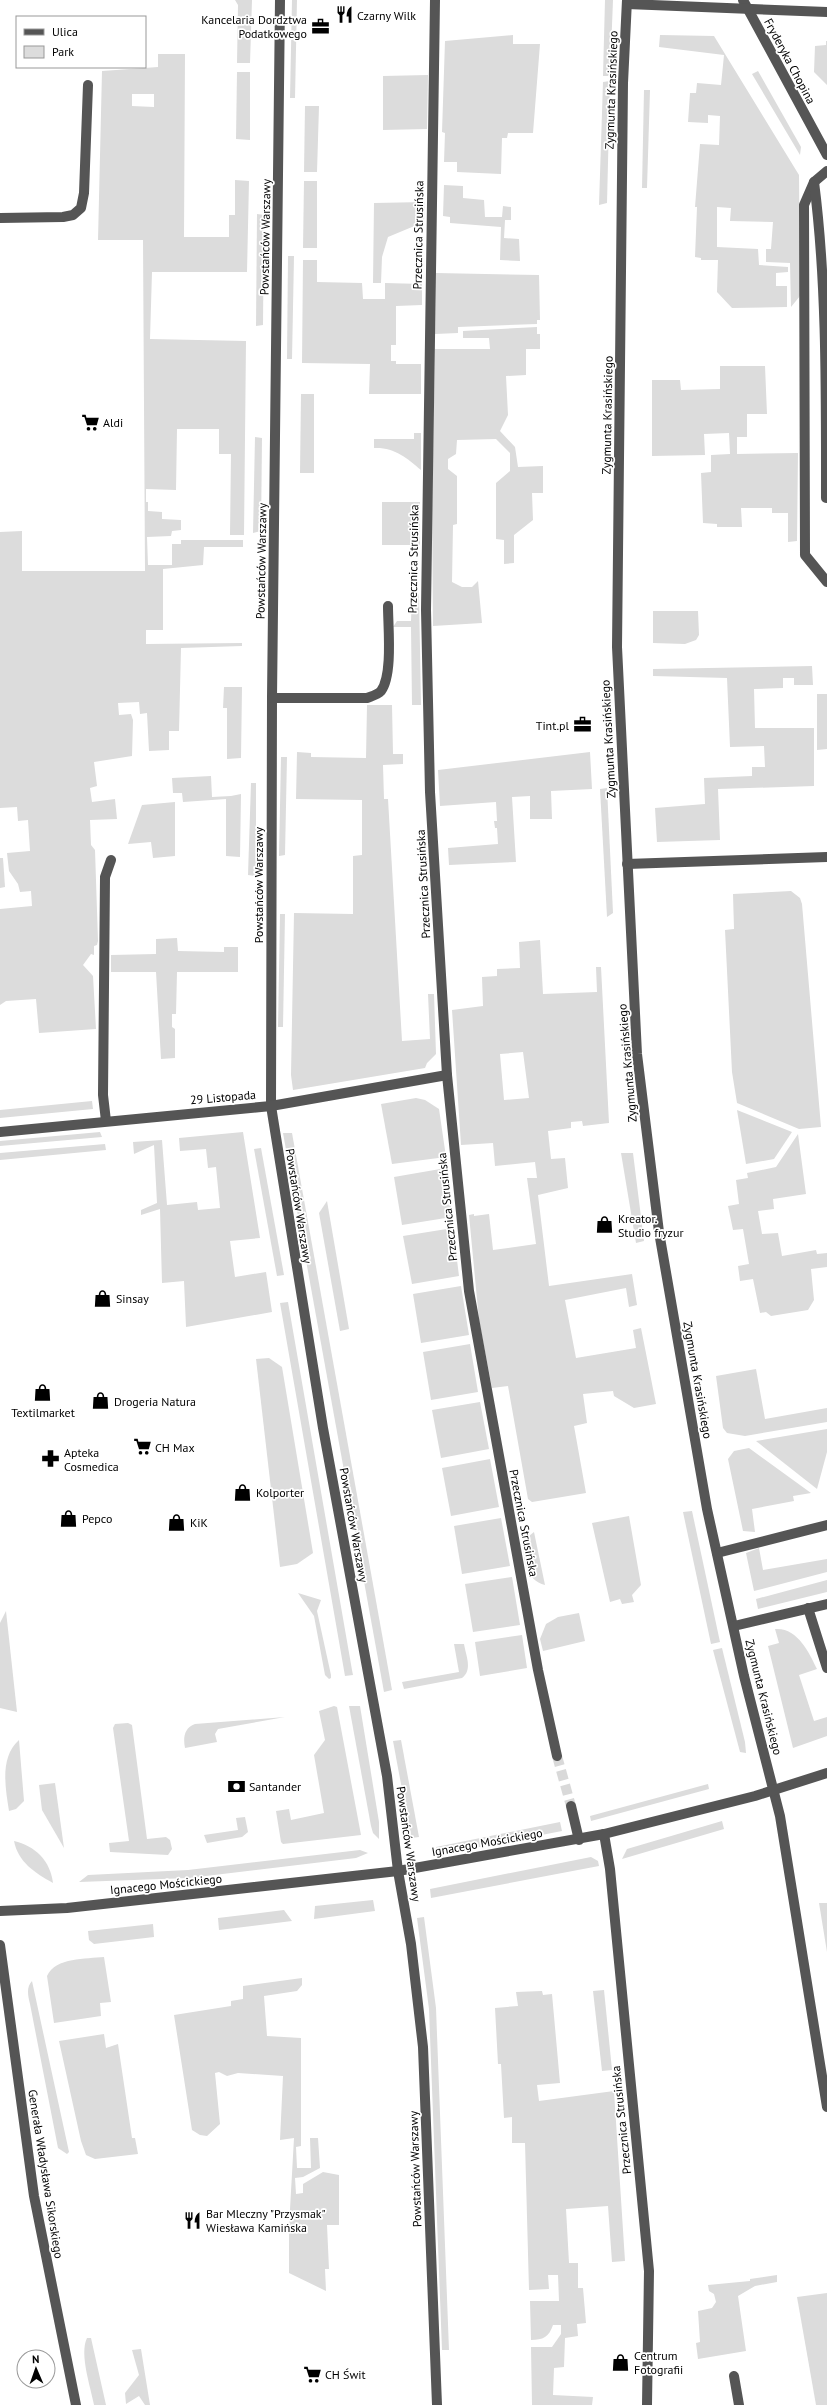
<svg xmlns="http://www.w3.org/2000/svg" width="827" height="2405" viewBox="0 0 827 2405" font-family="'PT Sans',sans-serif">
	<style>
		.green { fill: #dcdcdc; fill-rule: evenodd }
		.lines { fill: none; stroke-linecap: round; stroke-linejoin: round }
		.minor-tunnel { stroke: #d9d9d9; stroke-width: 10; stroke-dasharray: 10 5; stroke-linecap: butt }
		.minor { stroke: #555; stroke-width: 10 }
		.labels { text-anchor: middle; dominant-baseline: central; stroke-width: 3.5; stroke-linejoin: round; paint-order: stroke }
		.poi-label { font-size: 12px; fill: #000; stroke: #fff; text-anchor: start }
		.street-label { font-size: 12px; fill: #000; stroke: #fff }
	</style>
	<rect width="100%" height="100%" fill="#fff"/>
	<!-- green -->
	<g class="green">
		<polygon points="235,0 252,0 250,63 237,63 238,5"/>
		<polygon points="292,0 297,0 295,98 290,98"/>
		<polygon points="605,0 613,0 610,76 603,76"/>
		<polygon points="513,35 513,44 540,44 533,133 508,133 507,138 502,138 501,174 457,172 457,162 444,162 445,133 442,132 445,41"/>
		<polygon points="660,35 714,36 799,175 800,296 791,307 790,263 766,262 766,249 771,249 773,222 730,221 731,208 717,207 717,247 758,249 759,265 788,267 788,272 776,273 776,286 787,286 787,307 732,308 717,292 718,260 701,260 701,258 695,257 697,207 695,207 700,144 719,145 720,116 708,115 708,123 688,122 690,93 696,93 697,83 721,85 724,55 659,47"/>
		<polygon points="826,41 827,41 827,85 814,72 815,46 826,45"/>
		<path d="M158,54H185L184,237H229V215H235V180L249,181L247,272H152L150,339L246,341L244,535H230L231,454H219V429H177L176,490L146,489V502H148V511L162,512V519L181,520V530L172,531L171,536L147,537L148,565H172V544H181V540H243V547H204L203,565L163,569V630H146V644L242,643V646L181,648L179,731H169V750L149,751L147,713L140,714L139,702L118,703L119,715L131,714L133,720L132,756L94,762L97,786L90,788L92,802L115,799L117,819L90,820L91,845L95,850L98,941L97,945L94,946V955L91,954L83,965L93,976L96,1029L39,1033L36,999L6,1001L0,1005V909L32,906L31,891L20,892L18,884L9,871L7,853L30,851L28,820L18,821L17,807L0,808V532L22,531V571H145L143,240H98L102,71L158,67ZM132,94H154V107L132,106Z"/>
		<polygon points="758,71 801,147 800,155 752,74"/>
		<polygon points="237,72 250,72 250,140 236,139"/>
		<polygon points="428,75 427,129 383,130 383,76"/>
		<polygon points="610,81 607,203 599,205 603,82"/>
		<polygon points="644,90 650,90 647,188 642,188"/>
		<polygon points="305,106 319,106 317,172 304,172"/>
		<polygon points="304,181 317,181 317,248 303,248"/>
		<polygon points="444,185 463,186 463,198 484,200 485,217 502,217 503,206 511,207 511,220 505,220 504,238 519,239 520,261 500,260 501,227 450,223 450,217 443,216"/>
		<polygon points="425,202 424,222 388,237 382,257 381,283 373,283 374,203"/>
		<polygon points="257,214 264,215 263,325 256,326"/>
		<polygon points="288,256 294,256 292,359 287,359"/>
		<polygon points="303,260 317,260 317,282 362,283 363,299 385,299 385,283 422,284 422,305 396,306 396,345 391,345 391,361 396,361 396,364 421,364 421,394 369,394 370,364 302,363"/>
		<polygon points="436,273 539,275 540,320 537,320 537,324 458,327 458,333 435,334"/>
		<polygon points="537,327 537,334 540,334 540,349 526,349 526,375 506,376 508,415 500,431 515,447 518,467 543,466 543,493 532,493 533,520 514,535 514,563 504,564 504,540 496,539 496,483 510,471 510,453 496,439 457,440 456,454 448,459 448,469 457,476 457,524 453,525 452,582 462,587 472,587 478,581 482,623 433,626 432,508 435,349 490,349 489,338 463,338 463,331"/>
		<polygon points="720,366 765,366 767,414 747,414 747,437 737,437 737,454 798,453 797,541 788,542 788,513 772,513 772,508 741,508 742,527 717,527 717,524 703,523 701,473 711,472 711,455 730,454 729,433 704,434 705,455 652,456 652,380 680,380 681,390 720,389"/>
		<polygon points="301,394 314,394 314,473 300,473"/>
		<path d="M414,433H421V470C407,458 394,447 374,448V439H414Z"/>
		<polygon points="255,437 262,438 261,531 253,533"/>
		<rect x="382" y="502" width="38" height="43"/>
		<polygon points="412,594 419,594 421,705 412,705 411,627 393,627 397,621 411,621"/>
		<polygon points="653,611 698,611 699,635 696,640 685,644 653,643"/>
		<polygon points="812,666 813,685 794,685 794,678 783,678 783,688 754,689 755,728 814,728 814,786 718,789 720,840 657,842 655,808 705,804 704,778 752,776 752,767 765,767 764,746 730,747 727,678 653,676 653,669"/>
		<polygon points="224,687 242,687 241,758 227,759 227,708 223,708"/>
		<polygon points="817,694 827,694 827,749 817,750"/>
		<polygon points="367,705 392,705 393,754 403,754 403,764 383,765 384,799 388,799 402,1041 430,1039 428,994 434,994 436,1054 427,1063 425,1068 293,1090 291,1075 294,913 353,914 353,856 362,855 362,800 296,799 297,752 311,753 311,757 366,758"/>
		<polygon points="590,752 592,789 551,791 552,819 530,819 530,796 512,797 516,862 449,865 448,848 498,844 497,828 495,828 494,821 497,821 496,802 440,806 438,770"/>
		<polygon points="281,757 287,757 285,855 279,856"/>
		<polygon points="211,776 212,797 231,796 241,794 240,857 226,856 226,799 183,802 182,793 173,793 172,778"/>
		<polygon points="251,783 256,783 256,876 248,875"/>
		<polygon points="607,788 613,913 607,917 600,789"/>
		<polygon points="175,802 175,856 153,858 151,842 128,844 142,805"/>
		<polygon points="0,858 3,858 5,887 0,888"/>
		<polygon points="791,891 800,898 802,904 821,1127 799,1129 737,1103 732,1072 725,930 734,929 733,894"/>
		<polygon points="280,914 285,914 283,1027 278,1027"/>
		<polygon points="177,938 178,951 224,952 224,947 238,947 238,972 177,972 176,1014 172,1014 172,1027 175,1029 175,1058 161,1059 156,972 111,972 111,955 156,954 156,939"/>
		<path d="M540,940L543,994L597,992L596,967H601L609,1123L583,1126L582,1121L571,1122V1128L548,1131L551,1159L565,1158L568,1188L538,1195L549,1286L632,1274L637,1305L629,1307L626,1288L565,1300L576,1358L636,1348L633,1330L641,1328L656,1404L634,1408L614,1396L613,1391L583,1394L587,1423L574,1426L586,1493L532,1502L528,1499L508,1386L492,1388L479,1320L469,1215L474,1214V1216L489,1214L493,1250L536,1244L527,1178H537L535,1162L495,1166L493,1143L461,1145L452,1010L483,1006L482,977L497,976V969L520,968L519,942ZM523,1052L529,1098L504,1100L500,1054Z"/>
		<polygon points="416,1098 425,1100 439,1109 446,1157 392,1164 381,1104"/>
		<polygon points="92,1101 93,1109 0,1118 0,1110"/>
		<polygon points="737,1110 792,1132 774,1159 746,1164"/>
		<polygon points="100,1132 102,1137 0,1146 0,1141"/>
		<polygon points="243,1132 260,1238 230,1241 235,1277 266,1272 272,1312 186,1327 184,1281 162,1283 160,1209 141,1215 141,1210 157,1203 154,1145 134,1154 133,1142 162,1140 167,1205 197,1202 198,1210 220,1208 216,1167 208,1168 206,1149 180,1151 179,1138"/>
		<polygon points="283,1133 292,1133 392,1690 384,1692"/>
		<polygon points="798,1134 806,1194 773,1199 774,1209 758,1211 762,1234 778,1233 782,1256 816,1250 817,1254 827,1253 827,1267 811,1269 814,1300 808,1310 771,1316 766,1312 760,1313 753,1279 740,1281 738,1266 749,1264 743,1229 733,1230 728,1206 739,1204 736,1180 748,1178 747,1173 776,1167"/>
		<polygon points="105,1144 106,1150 0,1160 0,1153"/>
		<polygon points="261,1148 284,1275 277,1276 254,1149"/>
		<polygon points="621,1153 633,1153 644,1241 636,1243"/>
		<polygon points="446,1168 452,1217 402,1225 394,1177"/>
		<polygon points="327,1201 349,1329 340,1331 319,1213"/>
		<polygon points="453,1228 459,1276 412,1284 403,1236"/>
		<polygon points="461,1286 469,1335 421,1343 413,1294"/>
		<polygon points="288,1302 352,1670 353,1675 345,1676 280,1303"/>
		<polygon points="470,1344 478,1392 431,1400 423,1352"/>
		<polygon points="269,1358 282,1367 313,1553 297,1564 280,1567 256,1359"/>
		<polygon points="756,1369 765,1419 827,1408 827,1422 745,1436 727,1433 723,1428 716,1376"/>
		<polygon points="480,1402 489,1449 441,1458 432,1410"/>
		<polygon points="827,1429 827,1452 817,1489 756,1441"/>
		<polygon points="749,1448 811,1493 793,1496 794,1501 752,1509 755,1532 743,1531 728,1459 734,1451"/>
		<polygon points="490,1459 499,1507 451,1516 442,1468"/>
		<polygon points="692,1511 720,1642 711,1644 683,1512"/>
		<polygon points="629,1516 641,1585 632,1595 634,1602 622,1604 620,1599 610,1602 592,1523"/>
		<polygon points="501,1518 510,1566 462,1574 454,1526"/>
		<path d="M534,1532L545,1585C526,1581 522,1557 524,1540Z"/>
		<polygon points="759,1548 763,1570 827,1559 827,1572 754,1591 746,1553"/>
		<polygon points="512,1577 520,1625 473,1632 465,1584"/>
		<polygon points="827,1580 827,1592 758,1609 756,1599"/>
		<polygon points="298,1593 321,1600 317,1611 331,1675 331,1678 329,1679 325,1675 314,1616"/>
		<polygon points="6,1611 17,1712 0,1708 0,1623"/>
		<polygon points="579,1613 585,1641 543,1651 540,1639 546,1624 558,1617"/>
		<path d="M775,1629C797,1627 809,1652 817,1669L799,1675L814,1721L827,1717V1736L793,1748L768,1646L779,1643Z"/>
		<polygon points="522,1635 527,1668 480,1676 475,1642"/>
		<path d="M454,1644H464C466,1656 473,1670 462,1678L404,1689L402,1682L459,1672Z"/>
		<polygon points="722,1648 745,1742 746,1753 740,1752 713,1650"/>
		<polygon points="334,1706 337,1707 361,1835 283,1844 281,1842 276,1811 289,1809 291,1820 324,1813 314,1755 325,1740 319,1711"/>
		<polygon points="349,1706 360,1706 379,1822 379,1839 373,1833 371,1826"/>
		<path d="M285,1717L218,1729L215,1734L217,1742L185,1748C183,1738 184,1728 195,1724Z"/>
		<polygon points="128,1723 132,1725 147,1839 166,1837 170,1840 172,1849 168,1855 110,1852 109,1843 129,1841 113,1728 115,1724"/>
		<path d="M19,1740L24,1801L16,1809L9,1811C5,1786 0,1757 19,1740Z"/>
		<polygon points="401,1740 419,1837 411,1838 393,1741"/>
		<polygon points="55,1783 64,1848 42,1810 39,1785"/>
		<polygon points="708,1784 709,1789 591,1821 590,1816"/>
		<polygon points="245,1817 248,1832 242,1837 207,1843 204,1835 238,1830 236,1818"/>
		<polygon points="722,1821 724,1829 622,1859 627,1849"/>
		<polygon points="560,1822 562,1831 438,1855 436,1847"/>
		<path d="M14,1841C35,1846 50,1860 53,1883C35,1873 18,1862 14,1841Z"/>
		<polygon points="360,1850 368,1853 356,1858 189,1878 79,1882 88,1875 188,1870"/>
		<polygon points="591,1857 598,1861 599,1866 431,1898 430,1889"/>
		<polygon points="373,1900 375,1911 314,1919 315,1906"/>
		<polygon points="819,1903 827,1903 827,1952"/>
		<polygon points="284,1910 292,1921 219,1930 218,1918"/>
		<polygon points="424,1917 436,2008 449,2350 442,2350 429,2009 417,1918"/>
		<polygon points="153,1924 154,1937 94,1944 89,1940 88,1931"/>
		<path d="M104,1957L111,2002L100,2003L101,2016L54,2023L47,1976C56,1957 86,1959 104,1957Z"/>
		<polygon points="302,1978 302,1985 297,1991 264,1996 267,2036 301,2038 301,2146 296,2147 297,2168 311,2168 310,2138 318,2138 320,2168 303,2177 295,2178 296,2194 303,2193 303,2184 323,2172 339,2175 339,2225 327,2225 329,2269 325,2269 326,2291 289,2273 289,2227 294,2138 280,2140 283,2076 238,2073 227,2076 219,2072 215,2073 220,2124 207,2136 200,2135 192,2130 174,2015 231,2006 231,2001 243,1999 243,1986"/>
		<path d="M32,1981L69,2152L67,2154L58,2148L30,2004C28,1996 26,1987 32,1981Z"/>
		<polygon points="604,1990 612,2070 602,2071 593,1991"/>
		<path d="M542,1991L543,1995L552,1994L560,2083L537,2085L539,2101L614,2091L625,2261L612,2262L608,2206L566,2209L569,2263H578V2288H583L586,2323L577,2324L578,2336L565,2338L564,2367L554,2368L553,2395L593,2397L592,2405H532L531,2347H552L561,2334V2325H553C549,2337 543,2340 531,2340L530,2301H559L558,2275H548L549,2289L529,2290L525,2143H512V2117L504,2118L501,2064H498L495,2008L518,2006L516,1992Z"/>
		<polygon points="104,2034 106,2048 118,2044 132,2138 135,2138 138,2154 95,2159 86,2155 81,2141 59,2041"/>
		<polygon points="777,2275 777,2282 755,2286 738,2296 746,2351 698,2359 696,2343 700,2342 698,2311 712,2308 716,2302 714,2294 709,2291 708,2285 750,2281 750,2279"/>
		<polygon points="827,2293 827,2405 816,2405 797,2297"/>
		<path d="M87,2338H91L106,2405H94C91,2388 79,2354 87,2338Z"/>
		<polygon points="141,2349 150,2405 145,2405 139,2396 126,2404 125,2393 139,2375 132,2350"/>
	</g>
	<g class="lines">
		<!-- minor-tunnel -->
		<polyline class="minor-tunnel" points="557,1756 571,1806"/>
		<!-- minor -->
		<g class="minor">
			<polyline points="280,0 272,698 271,1106 323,1428 387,1776 398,1871 411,1944 423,2047 437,2405"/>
			<polyline points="435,0 426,610 430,792 447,1075 469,1291 538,1670 557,1756"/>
			<polyline points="627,0 623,83 617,647 637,1054 659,1232 707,1509 744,1676 780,1816 827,2107"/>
			<polyline points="743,0 827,155"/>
			<polyline points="627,4 827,12"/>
			<polyline points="827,171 814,182 804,205 805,555 827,582"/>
			<path d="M814,182C827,283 826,395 826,498"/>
			<polyline points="0,218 63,217 73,215 81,208 84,193 88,85"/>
			<path d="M272,698H367C372,696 377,695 381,691C393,675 388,627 388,606"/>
			<polyline points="627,864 827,857"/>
			<polyline points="106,1121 103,1095 105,877 111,860"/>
			<polyline points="0,1132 271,1106 447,1075"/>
			<polyline points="717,1553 827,1525"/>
			<polyline points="808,1608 827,1668"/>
			<polyline points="734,1626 827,1604"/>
			<polyline points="571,1806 579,1840"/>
			<polyline points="604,1834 610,1869 649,2271 647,2405"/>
			<polyline points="0,1911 67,1908 398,1871 604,1834 755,1796 827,1773"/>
			<polyline points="0,1945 34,2196 76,2405"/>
			<polyline points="734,2376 739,2405"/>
		</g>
	</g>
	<!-- icons -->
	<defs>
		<symbol id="restaurant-bare" viewBox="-9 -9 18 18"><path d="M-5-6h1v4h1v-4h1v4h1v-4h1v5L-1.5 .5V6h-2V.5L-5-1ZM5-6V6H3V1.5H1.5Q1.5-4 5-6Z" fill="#000" stroke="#fff" stroke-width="2.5" paint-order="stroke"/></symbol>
		<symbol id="office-bare" viewBox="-9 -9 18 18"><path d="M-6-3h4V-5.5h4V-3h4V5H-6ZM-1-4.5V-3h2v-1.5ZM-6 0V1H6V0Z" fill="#000" stroke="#fff" stroke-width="2.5" paint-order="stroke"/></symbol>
		<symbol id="supermarket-bare" viewBox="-9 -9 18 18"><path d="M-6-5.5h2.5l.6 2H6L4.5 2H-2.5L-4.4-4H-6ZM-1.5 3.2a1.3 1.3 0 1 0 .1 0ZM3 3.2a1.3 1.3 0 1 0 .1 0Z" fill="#000" stroke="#fff" stroke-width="2.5" paint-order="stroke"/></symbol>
		<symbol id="shop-bare" viewBox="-9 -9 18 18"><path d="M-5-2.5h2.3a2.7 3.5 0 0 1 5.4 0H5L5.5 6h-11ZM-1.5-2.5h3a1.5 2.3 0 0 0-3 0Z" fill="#000" stroke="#fff" stroke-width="2.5" paint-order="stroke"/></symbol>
		<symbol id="pharmacy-bare" viewBox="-9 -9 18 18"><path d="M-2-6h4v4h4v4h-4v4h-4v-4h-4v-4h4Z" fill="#000" stroke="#fff" stroke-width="2.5" paint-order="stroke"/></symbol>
		<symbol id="bank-bare" viewBox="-9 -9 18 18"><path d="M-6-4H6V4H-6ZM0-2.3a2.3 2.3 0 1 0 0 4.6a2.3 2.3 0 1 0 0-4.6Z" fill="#000" stroke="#fff" stroke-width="2.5" paint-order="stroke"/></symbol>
	</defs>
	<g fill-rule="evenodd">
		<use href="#restaurant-bare" x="332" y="2" width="25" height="25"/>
		<use href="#office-bare" x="308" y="14" width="25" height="25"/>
		<use href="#supermarket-bare" x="78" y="410" width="25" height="25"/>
		<use href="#office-bare" x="570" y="712" width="25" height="25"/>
		<use href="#shop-bare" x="592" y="1212" width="25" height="25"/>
		<use href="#shop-bare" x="90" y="1286" width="25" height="25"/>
		<use href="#shop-bare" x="30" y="1380" width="25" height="25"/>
		<use href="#shop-bare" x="88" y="1388" width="25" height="25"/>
		<use href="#supermarket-bare" x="130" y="1434" width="25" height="25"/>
		<use href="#pharmacy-bare" x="38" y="1446" width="25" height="25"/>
		<use href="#shop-bare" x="230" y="1480" width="25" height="25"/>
		<use href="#shop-bare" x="56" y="1506" width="25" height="25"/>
		<use href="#shop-bare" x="164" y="1510" width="25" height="25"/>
		<use href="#bank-bare" x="224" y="1774" width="25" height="25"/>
		<use href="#restaurant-bare" x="180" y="2208" width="25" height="25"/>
		<use href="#shop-bare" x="608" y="2350" width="25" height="25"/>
		<use href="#supermarket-bare" x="300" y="2362" width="25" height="25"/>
	</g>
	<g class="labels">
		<!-- poi labels -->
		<g class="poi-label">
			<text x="357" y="15">Czarny Wilk</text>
			<text x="307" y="19" text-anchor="end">Kancelaria Dordztwa<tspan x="307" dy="14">Podatkowego</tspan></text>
			<text x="103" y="422">Aldi</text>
			<text x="569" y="725" text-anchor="end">Tint.pl</text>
			<text x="618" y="1218">Kreator.<tspan x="618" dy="14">Studio fryzur</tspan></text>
			<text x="116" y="1298">Sinsay</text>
			<text x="114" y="1401">Drogeria Natura</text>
			<text x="43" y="1412" text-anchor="middle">Textilmarket</text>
			<text x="155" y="1447">CH Max</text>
			<text x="64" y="1452">Apteka<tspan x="64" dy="14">Cosmedica</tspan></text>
			<text x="256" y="1492">Kolporter</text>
			<text x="82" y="1518">Pepco</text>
			<text x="190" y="1522">KiK</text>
			<text x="249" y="1786">Santander</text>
			<text x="206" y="2213">Bar Mleczny "Przysmak"<tspan x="206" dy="14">Wiesława Kamińska</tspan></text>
			<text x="634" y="2355">Centrum<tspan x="634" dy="14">Fotografii</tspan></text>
			<text x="325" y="2374">CH Świt</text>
		</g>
		<!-- street labels -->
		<g class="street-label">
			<text transform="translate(790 61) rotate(62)">Fryderyka Chopina</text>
			<text transform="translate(611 90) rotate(-88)">Zygmunta Krasińskiego</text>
			<text transform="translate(418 235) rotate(-89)">Przecznica Strusińska</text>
			<text transform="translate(265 237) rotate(-89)">Powstańców Warszawy</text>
			<text transform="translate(607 415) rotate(-89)">Zygmunta Krasińskiego</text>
			<text transform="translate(413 559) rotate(-89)">Przecznica Strusińska</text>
			<text transform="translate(261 561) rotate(-89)">Powstańców Warszawy</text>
			<text transform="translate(608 739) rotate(-93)">Zygmunta Krasińskiego</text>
			<text transform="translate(423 884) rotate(-93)">Przecznica Strusińska</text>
			<text transform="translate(258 885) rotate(-90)">Powstańców Warszawy</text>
			<text transform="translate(627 1063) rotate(-95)">Zygmunta Krasińskiego</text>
			<text transform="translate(223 1097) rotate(-5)">29 Listopada</text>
			<text transform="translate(299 1206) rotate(81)">Powstańców Warszawy</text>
			<text transform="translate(447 1207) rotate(-96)">Przecznica Strusińska</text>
			<text transform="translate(698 1380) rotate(80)">Zygmunta Krasińskiego</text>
			<text transform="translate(524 1523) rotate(79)">Przecznica Strusińska</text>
			<text transform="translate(354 1525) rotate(80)">Powstańców Warszawy</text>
			<text transform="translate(764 1697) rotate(76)">Zygmunta Krasińskiego</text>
			<text transform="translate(487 1842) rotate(-10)">Ignacego Mościckiego</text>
			<text transform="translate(409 1844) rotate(82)">Powstańców Warszawy</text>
			<text transform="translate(166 1884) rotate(-6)">Ignacego Mościckiego</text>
			<text transform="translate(621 2120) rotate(-96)">Przecznica Strusińska</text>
			<text transform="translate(415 2169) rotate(-92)">Powstańców Warszawy</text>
			<text transform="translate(46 2174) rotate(81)">Generała Władysława Sikorskiego</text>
		</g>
	</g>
	<!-- legend -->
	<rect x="16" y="16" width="130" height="52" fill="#ffffff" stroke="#999999"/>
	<rect x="24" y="29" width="20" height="6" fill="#555555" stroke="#999999"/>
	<text x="52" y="36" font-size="12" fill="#000000">Ulica</text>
	<rect x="24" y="46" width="20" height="12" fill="#dcdcdc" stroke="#999999"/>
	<text x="52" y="56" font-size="12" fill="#000000">Park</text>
	<!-- north arrow -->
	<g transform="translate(36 2369) rotate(358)"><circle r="19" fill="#ffffff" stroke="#999999"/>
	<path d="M0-3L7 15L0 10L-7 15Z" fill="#000000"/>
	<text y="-6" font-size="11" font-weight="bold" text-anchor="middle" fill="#000000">N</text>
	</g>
</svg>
